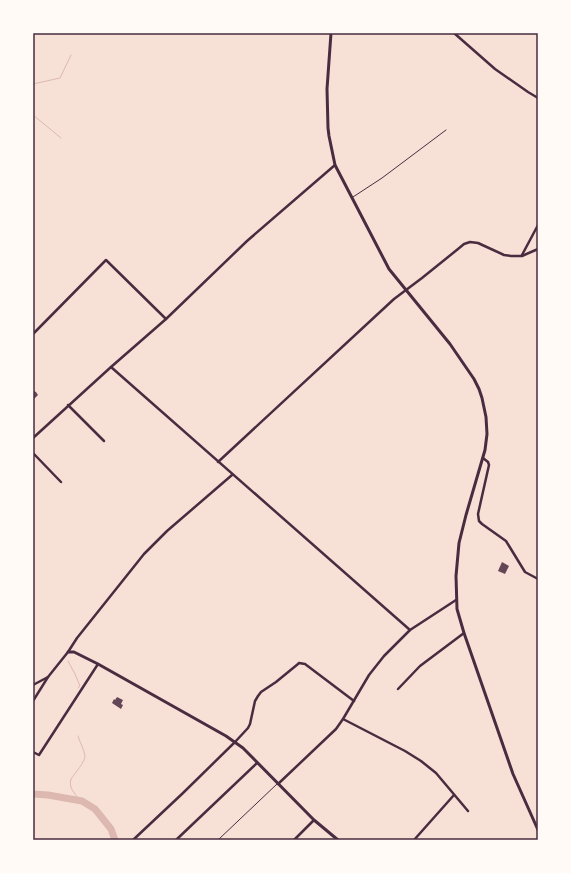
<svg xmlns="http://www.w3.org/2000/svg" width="571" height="873" viewBox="0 0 571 873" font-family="'Noto Serif',serif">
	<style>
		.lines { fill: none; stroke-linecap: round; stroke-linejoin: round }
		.stream { stroke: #dcb8b0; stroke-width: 1 }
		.river { stroke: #dcb8b0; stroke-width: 7 }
		.building { fill: #644757 }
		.service { stroke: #4a2c40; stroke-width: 1 }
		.minor { stroke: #4a2c40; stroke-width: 2.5 }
		.tertiary { stroke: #4a2c40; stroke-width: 3 }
		.neatline { fill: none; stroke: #4a2c40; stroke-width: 1.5 }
	</style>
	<rect width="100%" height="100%" fill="#f7e1d7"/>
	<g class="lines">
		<!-- stream -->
		<g class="stream">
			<polyline points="33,84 60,78 71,55"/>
			<polyline points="33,115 61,138"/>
			<polyline points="68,661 75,674 80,686 78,688"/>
			<path d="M78,736C80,743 84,749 85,756C85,762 75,773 71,779C68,788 75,793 80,801"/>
		</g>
		<!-- river -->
		<polyline class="river" points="33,794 48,795 82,801 95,809 111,829 115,840"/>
	</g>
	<!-- building -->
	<g class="building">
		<polygon points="33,391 34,391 36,392 38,395 33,400"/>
		<polygon points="502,562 509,566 505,574 498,571"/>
		<polygon points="117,697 123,700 121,704 123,705 121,709 112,703 114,699 115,700"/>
	</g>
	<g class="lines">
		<!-- service -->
		<g class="service">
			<polyline points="353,197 382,178 446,130"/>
			<polyline points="218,840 277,784"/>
		</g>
		<!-- minor -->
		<g class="minor">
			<polyline points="454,33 495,69 528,92 538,98"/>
			<polyline points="522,255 538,225"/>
			<polyline points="33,334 106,260 166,319"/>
			<polyline points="111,367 410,630"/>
			<polyline points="68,405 104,441"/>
			<polyline points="33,438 111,367 166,319 247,241 335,165"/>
			<polyline points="33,453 61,482"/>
			<polyline points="483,458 488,462 489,465 478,514 479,521 482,524 506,541 525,572 538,579"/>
			<polyline points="218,462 394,299 422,278 458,249 464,244 470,242 478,243 504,255 511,256 522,256 538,249"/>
			<polyline points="33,685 48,677 68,652 77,638 144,554 167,531 232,475"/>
			<polyline points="398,689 420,666 464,633"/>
			<polyline points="33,701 48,677"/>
			<polyline points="343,719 405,751 421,761 436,773 468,811"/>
			<polyline points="33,752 39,755 98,664"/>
			<polyline points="278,784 336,729 343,719 369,675 384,656 410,630 456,600"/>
			<polyline points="133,840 183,793 235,742 248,728 250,724 255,701 258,696 261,692 276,682 298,664 299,663 305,664 354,701"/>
			<polyline points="176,840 257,763"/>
			<polyline points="294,840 314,820"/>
			<polyline points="414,840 454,795"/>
		</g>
		<!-- tertiary -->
		<g class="tertiary">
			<polyline points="331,33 327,89 328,128 329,136 335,165 389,269 450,344 474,379 479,389 482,398 486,417 487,434 485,450 466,515 459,543 456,576 457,609 464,633 513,774 538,830"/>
			<polyline points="68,652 74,652 98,664 226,736 243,748 314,820 338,840"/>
		</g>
	</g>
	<!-- border -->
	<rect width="571" height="873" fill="none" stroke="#fffaf5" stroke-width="68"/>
	<rect x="34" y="34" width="503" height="805" class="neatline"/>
</svg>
